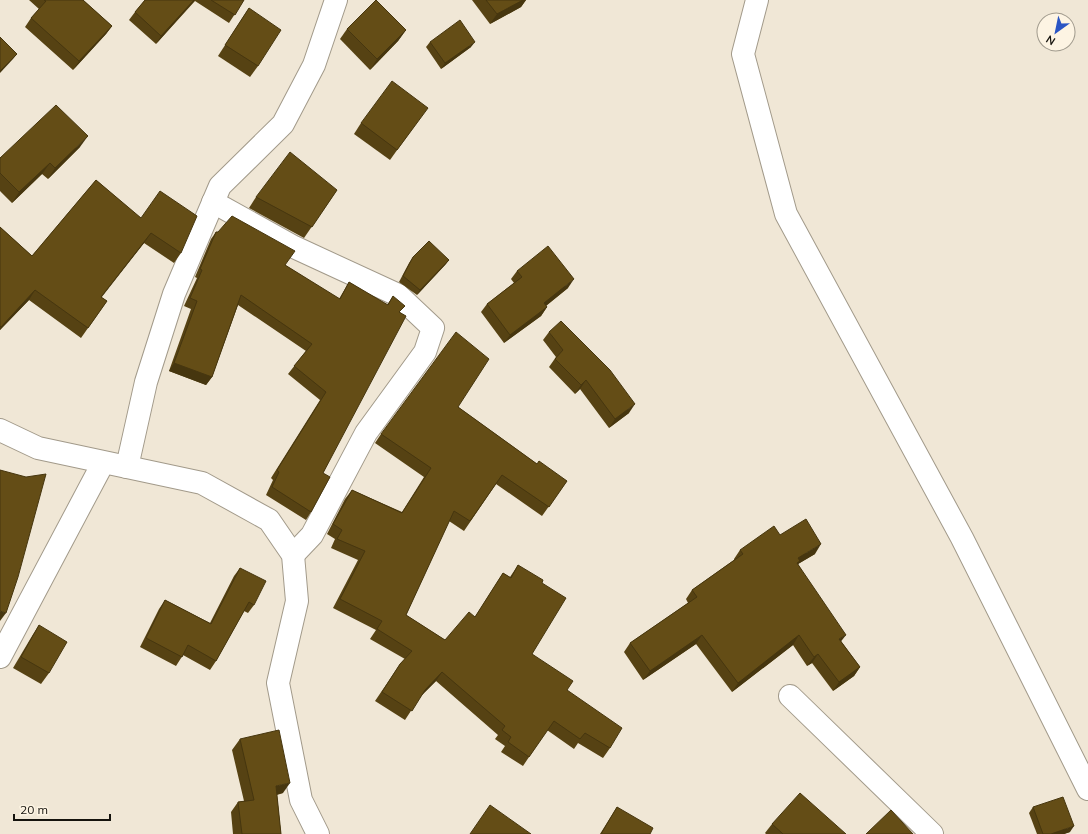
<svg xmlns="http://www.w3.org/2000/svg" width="1088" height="834" viewBox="0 0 1088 834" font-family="Mulish,sans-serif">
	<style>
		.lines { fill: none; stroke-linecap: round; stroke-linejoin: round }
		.street-casing { stroke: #a29a8a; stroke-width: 24 }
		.street { stroke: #fff; stroke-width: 22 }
		.wall { fill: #564213 }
		.shaded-wall { fill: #46360f }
		.building { fill: #644d16; stroke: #46360f }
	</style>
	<rect width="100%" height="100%" fill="#f0e7d6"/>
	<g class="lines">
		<defs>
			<g id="street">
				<polyline points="757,0 743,54 786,214 962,538 1088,789"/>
				<polyline points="213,202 294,247 398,295 433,328 425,352 366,433 312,535 293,555"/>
				<polyline points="0,430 38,448 202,483 269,520 293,555 297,601 278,683 301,800 318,834"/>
				<polyline points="127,467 146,382 174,294 220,186 283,124 314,65 336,0"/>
				<polyline points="0,657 103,463"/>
				<polyline points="790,696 932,834"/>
			</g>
		</defs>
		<!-- street casing -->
		<use href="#street" class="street-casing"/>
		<!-- street -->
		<use href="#street" class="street"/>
	</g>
	<!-- wall -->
	<g class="wall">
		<polygon points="29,0 83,0 112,26 106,34 73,70 25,27 31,18 39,9"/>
		<polygon points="145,0 244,0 229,23 195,1 156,44 129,20 135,12"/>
		<polygon points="472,0 526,0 521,7 490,24"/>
		<polygon points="249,8 258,66 250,77 218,56"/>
		<polygon points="347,29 406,30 398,41 370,70 340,39"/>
		<polygon points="430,42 471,47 441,69 426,47"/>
		<polygon points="420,118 390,160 354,134 361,123"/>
		<polygon points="80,147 48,179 42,174 12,203 0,191 0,158"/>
		<polygon points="96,180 181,253 174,263 144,243 101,297 107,301 81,338 29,300 0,330 0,227 32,256"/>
		<polygon points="337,190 304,238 249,208 256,197"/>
		<polygon points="216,232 285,265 339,299 349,282 387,305 393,296 400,312 323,473 311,512 306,520 266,495 273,480 271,478 320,400 288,374 306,351 238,305 212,377 206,385 169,371 191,309 184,306 197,278 195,277 211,239"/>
		<polygon points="413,257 449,260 445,265 417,295 399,282 409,263"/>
		<polygon points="517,271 568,288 546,306 547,307 541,316 504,343 481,312 487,304 514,283 511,279"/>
		<polygon points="549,332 629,413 609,428 580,389 575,394 549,367 556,357 543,340"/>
		<polygon points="458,407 537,464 567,481 542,516 496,484 464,531 449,521 406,615 445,640 475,617 503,573 510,577 518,565 542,583 532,654 567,690 610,748 603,758 578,743 574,749 547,730 523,766 501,752 505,746 495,739 498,735 436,681 420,697 405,720 375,701 394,673 400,664 405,659 370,639 376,630 333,608 358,560 331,548 335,539 327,534 345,499 352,490 402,512 424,477 375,443 381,434"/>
		<polygon points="740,550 815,554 798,564 841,641 860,667 854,676 833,691 812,663 807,666 793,645 732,692 696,644 643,680 624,652 630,643 688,603 686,599 692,590 734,560 734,559"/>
		<polygon points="240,568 254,605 248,613 244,611 216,661 210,670 183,655 176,666 140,647 159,609 165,600 210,623 234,576"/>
		<polygon points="39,625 49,673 41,684 13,668 32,636"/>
		<polygon points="240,739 283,793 277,795 281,834 233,834 231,812 238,802 244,801 232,750"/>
		<polygon points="617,807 650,834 600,834 610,818"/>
		<polygon points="1033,807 1070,832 1064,834 1037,834 1029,813"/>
		<polygon points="772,824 846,834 766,834 765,833"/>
	</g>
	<!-- shaded-wall -->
	<g class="shaded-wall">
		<polygon points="194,0 195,0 156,44 161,36"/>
		<polygon points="523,0 526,0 521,7 490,24 497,14"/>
		<polygon points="112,26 106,34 73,70 79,61"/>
		<polygon points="406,30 398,41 370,70 377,59"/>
		<polygon points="475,42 471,47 441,69 445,63"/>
		<polygon points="17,54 13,59 0,73 0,71"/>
		<polygon points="88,136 80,147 48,179 55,168"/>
		<polygon points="50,163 42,174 12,203 19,192"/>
		<polygon points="151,233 144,243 94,307 101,297"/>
		<polygon points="449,260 445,265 417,295 420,290"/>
		<polygon points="574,279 568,288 538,312 544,303"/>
		<polygon points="35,290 29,300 0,330 0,328 1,327"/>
		<polygon points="547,307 541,316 504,343 510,335"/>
		<polygon points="174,363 212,377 206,385 169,371"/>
		<polygon points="586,380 580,389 575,394 581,385"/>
		<polygon points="635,404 629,413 609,428 615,419"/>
		<polygon points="821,544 815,554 798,564 793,570 798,558"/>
		<polygon points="0,611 6,613 0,621"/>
		<polygon points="702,635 696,644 643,680 650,671"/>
		<polygon points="799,635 793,645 732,692 738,683"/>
		<polygon points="846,635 839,644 839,639"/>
		<polygon points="818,654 812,663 807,666 814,657"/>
		<polygon points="860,667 854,676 833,691 839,682"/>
		<polygon points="442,672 436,681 418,699 425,690"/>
		<polygon points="290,783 283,793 268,796 276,786"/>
		<polygon points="1074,826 1070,832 1064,834 1051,834"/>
	</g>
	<!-- building -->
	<g class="building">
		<polygon points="44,0 83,0 112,26 79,61 31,18 46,1"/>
		<polygon points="145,0 194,0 161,36 135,12"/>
		<polygon points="211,0 244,0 235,15"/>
		<polygon points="376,0 406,30 377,59 347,29"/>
		<polygon points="486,0 523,0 497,14"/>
		<polygon points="249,8 281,30 258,66 225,45"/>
		<polygon points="460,20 475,42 445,63 430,42"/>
		<polygon points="0,37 17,54 0,71"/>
		<polygon points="392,81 428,108 397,150 361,123"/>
		<polygon points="56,105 88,136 55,168 50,163 19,192 0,173 0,158"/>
		<polygon points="290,152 337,190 312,227 256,197"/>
		<polygon points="96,180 141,218 160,191 197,216 181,253 151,233 101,297 107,301 88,328 35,290 1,327 0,326 0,227 32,256"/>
		<polygon points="232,216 295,251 285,265 340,299 349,282 388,305 393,296 405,306 399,312 406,316 323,473 330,477 311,512 272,487 279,472 277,470 326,392 294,366 312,344 241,295 212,377 174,363 197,301 190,298 202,270 200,269 216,232 218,232"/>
		<polygon points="429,241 449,260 420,290 403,276 413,257"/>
		<polygon points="548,246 574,279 544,303 547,307 510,335 487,304 522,277 517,271"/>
		<polygon points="561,321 610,370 635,404 615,419 586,380 581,385 555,359 563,350 549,332"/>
		<polygon points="456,332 489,359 458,407 537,464 539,461 567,481 549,507 502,475 470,521 454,511 406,615 445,640 469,612 475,617 503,573 511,578 518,565 543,580 542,583 566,598 532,654 573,681 567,690 622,728 610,748 585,733 580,739 554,721 529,757 508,742 511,737 502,730 505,726 442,672 425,690 412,711 382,692 400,664 412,651 377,629 382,621 340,599 365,551 337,539 342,530 333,524 352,490 402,513 431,468 381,434"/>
		<polygon points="0,470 26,477 46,474 18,577 6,613 0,611"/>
		<polygon points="806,519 821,544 798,558 800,561 797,563 846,635 839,639 860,667 839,682 818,654 814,657 799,635 738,683 702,635 650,671 630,643 697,597 692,590 743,554 740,550 774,526 780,535"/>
		<polygon points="240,568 266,581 254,605 249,602 216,661 188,645 182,657 146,638 165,600 211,624"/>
		<polygon points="39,625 67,642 49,673 21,657"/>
		<polygon points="279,730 290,783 276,786 281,834 242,834 238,802 254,800 240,739"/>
		<polygon points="800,793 846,834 783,834 772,824"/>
		<polygon points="1063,797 1074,826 1051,834 1043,834 1033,807"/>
		<polygon points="490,805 531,834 470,834"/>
		<polygon points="617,807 653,828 650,834 601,834"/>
		<polygon points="891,810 913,834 866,834"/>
	</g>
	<!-- north arrow -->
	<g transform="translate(1056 32) rotate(213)"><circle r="19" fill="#fdf4e3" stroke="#a09a8d"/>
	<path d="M0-3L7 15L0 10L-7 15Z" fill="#2b55c4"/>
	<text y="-6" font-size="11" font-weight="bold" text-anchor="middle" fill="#15130d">N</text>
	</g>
	<!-- scale -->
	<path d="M14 814v6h96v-6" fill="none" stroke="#15130d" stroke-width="2"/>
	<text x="20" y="814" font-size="12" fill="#15130d" stroke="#fdf4e3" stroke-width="3" paint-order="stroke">20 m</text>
</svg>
